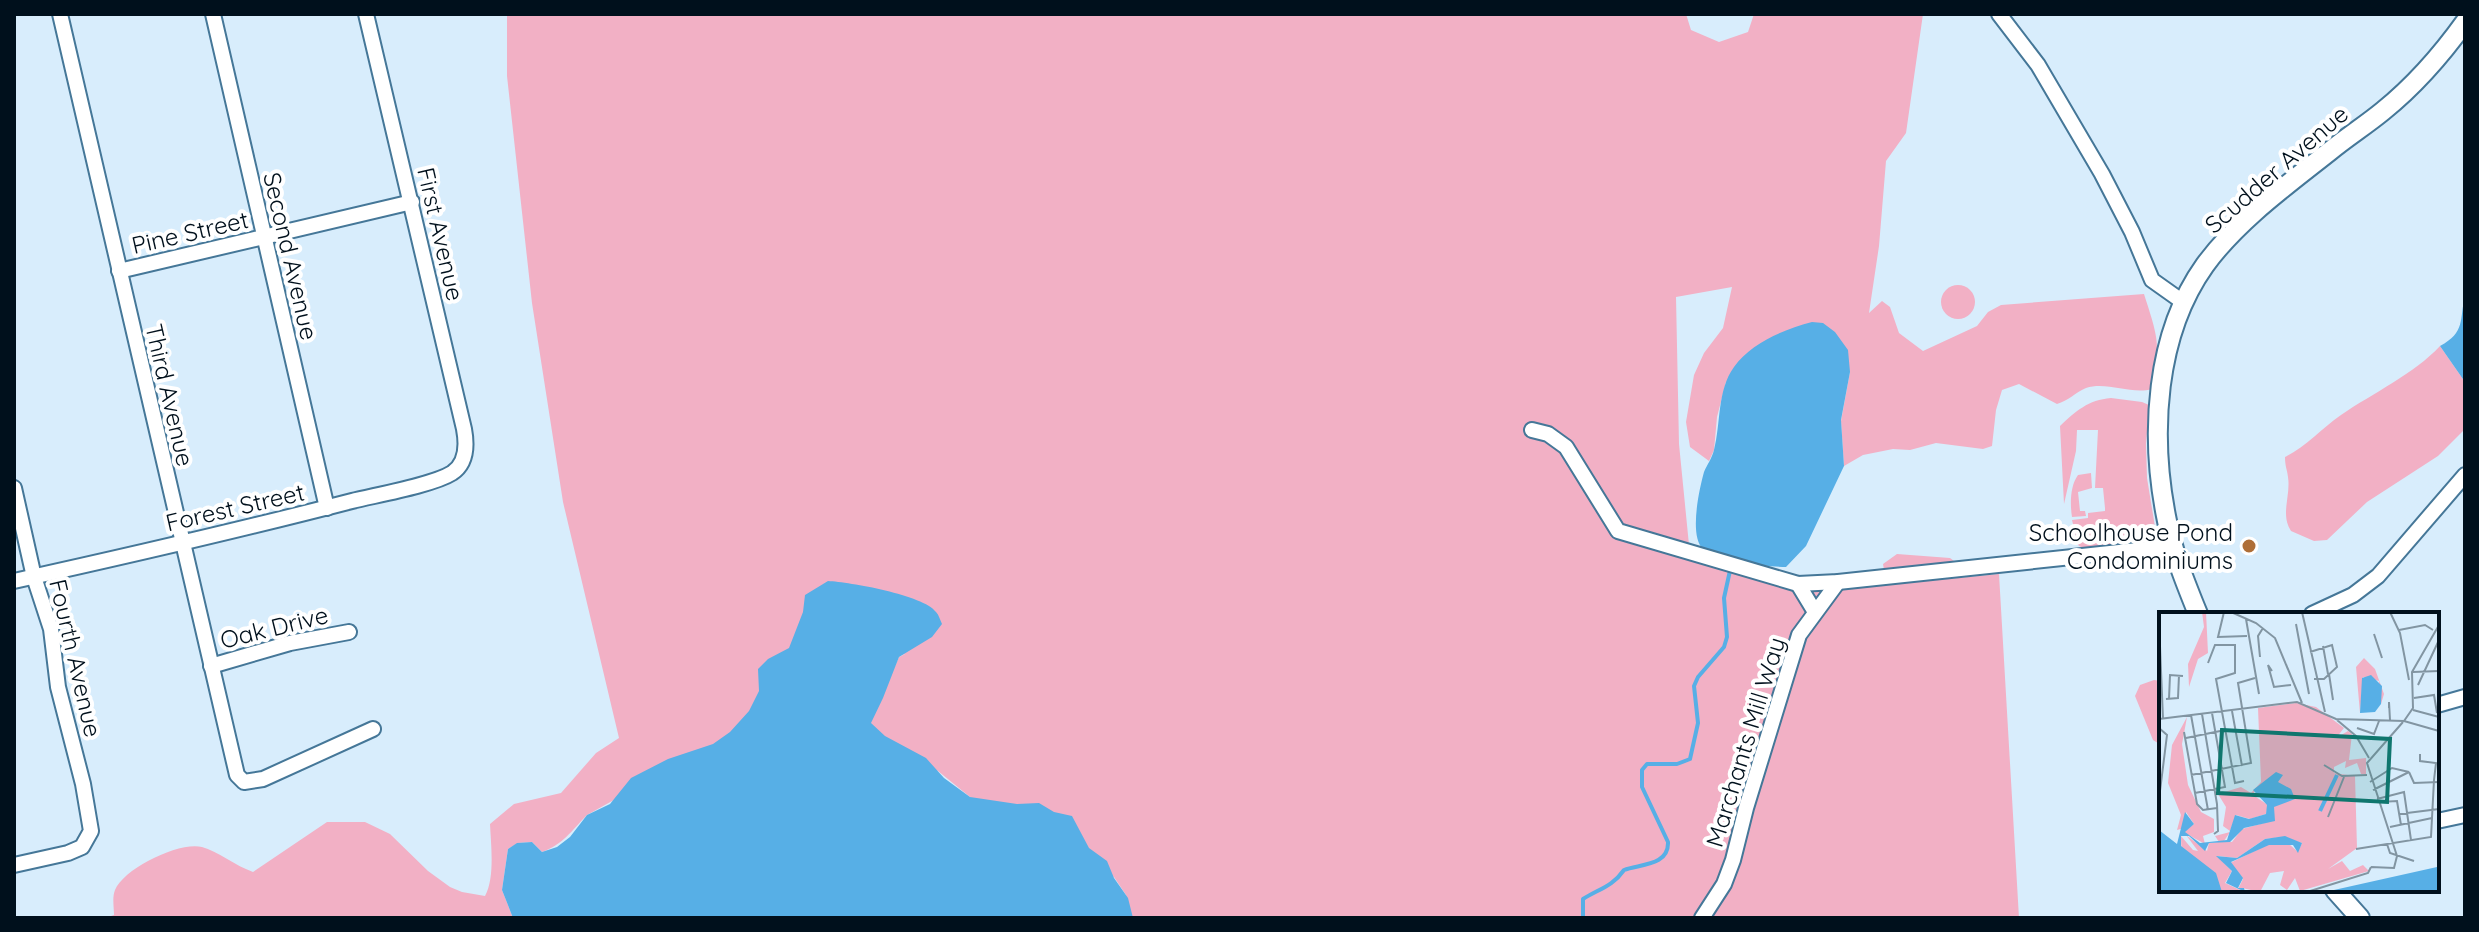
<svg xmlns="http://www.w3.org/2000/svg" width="2479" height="932" viewBox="0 0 2479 932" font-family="Quicksand,sans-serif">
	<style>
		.green { fill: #f2b0c5 }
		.water { fill: #57afe6 }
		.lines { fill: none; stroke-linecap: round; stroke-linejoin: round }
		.stream { stroke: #57afe6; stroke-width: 4 }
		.minor-casing { stroke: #457798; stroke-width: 18 }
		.tertiary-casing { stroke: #457798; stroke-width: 22 }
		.minor { stroke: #fff; stroke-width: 14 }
		.tertiary { stroke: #fff; stroke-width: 18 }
		.poi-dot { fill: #ae6e37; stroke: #fff; stroke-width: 3 }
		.labels { text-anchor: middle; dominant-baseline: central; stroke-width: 8; stroke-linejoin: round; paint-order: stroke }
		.street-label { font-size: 24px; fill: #00101c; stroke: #fff }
		.poi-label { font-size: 24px; fill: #00101c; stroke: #fff; text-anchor: end }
		.inset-river { fill: none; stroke: #57afe6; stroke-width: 4 }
		.inset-road { fill: none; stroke: #8295a2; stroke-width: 2 }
		.view { fill: #0f766e; fill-opacity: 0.15; stroke: #0f766e; stroke-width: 4 }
		.inset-edge { fill: none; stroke: #00101c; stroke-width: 4 }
	</style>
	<rect width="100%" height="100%" fill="#d8edfc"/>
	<!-- green -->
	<g class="green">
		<path d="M507,14H1686L1691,30L1719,42L1748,32L1754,14H1923L1906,133L1886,161L1879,246L1869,313L1882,301L1890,307L1899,333L1923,351L1977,326L1988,312L2001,305L2144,294C2158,338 2161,343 2152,389C2131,395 2107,381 2086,388C2076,392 2068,401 2057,404L2019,384L2002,390L1996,410L1992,446L1983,449L1936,443L1910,450L1893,449L1863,455L1844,466L1841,421L1850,372L1726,382L1717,417L1714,450L1709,461L1690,447L1686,422L1694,375L1704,353L1723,328L1732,287L1676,297L1679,444L1689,545L1792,579L1833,578L1864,587L1999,574L2019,918H1131L1126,895L1114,877L970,797L938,771L892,751L870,723L899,657L905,654L767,696L734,733L587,815C571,831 564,844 542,852L532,842L518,843L508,849L502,890L513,918H105L114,915C114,908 112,897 115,890C124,868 180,841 202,847C217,851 236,866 253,872L327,822H365L390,834L428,871L450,887L462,892L485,896C495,878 491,845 490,824L514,804L561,793L596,753L619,738L563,502L532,303L507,76Z"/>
		<circle cx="1958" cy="302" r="17"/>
		<path d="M2440,346L2465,382V429L2438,456L2367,502L2327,540L2314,541L2291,531C2280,514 2291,496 2288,477C2287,469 2285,466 2285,457C2306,447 2322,428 2341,415C2373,393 2414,374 2440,346Z"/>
		<path d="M2111,398L2142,402L2149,405L2146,444L2147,478L2156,533L2141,544L2084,549L2078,545L2072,520L2088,518V513L2105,511V508L2103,488H2095L2098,430H2077L2076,451L2064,504L2060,426C2076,411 2088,400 2111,398Z"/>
		<path d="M2091,473L2092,488L2078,492L2080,511H2085L2086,516L2072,517C2070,504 2070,486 2078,475Z"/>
		<polygon points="1897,554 1950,558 1954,561 1953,565 1949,562 1888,568 1884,570 1883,564"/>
		<polygon points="2154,680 2161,681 2161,745 2153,740 2135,696 2140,685"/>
	</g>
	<!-- water -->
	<g class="water">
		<path d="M2465,296V382L2440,346C2466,332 2459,320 2465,296Z"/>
		<path d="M1812,322L1823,323L1835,332L1848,350L1850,372L1841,420L1844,466L1806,546L1786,567C1768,567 1716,561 1703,549C1689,536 1699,490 1704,472C1707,465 1712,458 1714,450C1721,423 1717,390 1734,367C1751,343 1785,329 1812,322Z"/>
		<path d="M828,581C849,582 924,595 936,612C939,615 940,620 942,624L932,637L899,657L883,698L871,723L885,736L926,758L944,778L970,797L1017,804L1039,803L1054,812L1072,816L1089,848L1107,861L1114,878L1128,898L1133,918H513L502,890L508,849L517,843L532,842L542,852L557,847L570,837L587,815L610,804L631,778L668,759L713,744L730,732L749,711L759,691L758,669L768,659L789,648L803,612L805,595Z"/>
	</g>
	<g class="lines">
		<!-- stream -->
		<path class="stream" d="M1583,918V899C1599,889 1613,886 1624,870C1640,864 1669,866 1668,842L1642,787V770L1647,764H1677L1690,759L1698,723L1694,686L1698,677L1724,647L1727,637L1724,598L1731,566"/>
		<defs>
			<g id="minor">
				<polyline points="60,14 237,775 244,782 263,779 373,729"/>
				<polyline points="213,14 327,508"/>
				<polyline points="1999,14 2038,65 2102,174 2132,232 2152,280 2183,302"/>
				<polyline points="119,271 412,202"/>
				<polyline points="1532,430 1548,434 1566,447 1618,531 1798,584 1838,582 2157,548 2172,543"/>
				<polyline points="14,488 34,577 51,629 58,687 83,784 91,831 82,847 68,853 14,865"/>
				<path d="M14,581C127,556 240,530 352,501C376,495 433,485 452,473C467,463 467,445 464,429L366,14"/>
				<polyline points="1798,584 1815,612"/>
				<polyline points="2312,614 2353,595 2378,576 2465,475"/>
				<polyline points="211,666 290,643 349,632"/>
				<polyline points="2437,705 2465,697"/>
				<polyline points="2437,821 2465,815"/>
				<polyline points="1702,918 1724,884 1733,860 1746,808 1799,635 1838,582"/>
			</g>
			<g id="tertiary">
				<path d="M2198,614C2185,582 2172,550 2166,516C2150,434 2155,335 2205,265C2237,221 2287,185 2330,151C2347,137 2366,125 2383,111C2414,86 2442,54 2465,22"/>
				<polyline points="2335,890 2360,918"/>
			</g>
		</defs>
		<!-- minor casing -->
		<use href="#minor" class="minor-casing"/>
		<!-- tertiary casing -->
		<use href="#tertiary" class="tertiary-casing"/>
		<!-- minor -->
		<use href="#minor" class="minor"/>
		<!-- tertiary -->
		<use href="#tertiary" class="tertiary"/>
	</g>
	<!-- markers -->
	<circle class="poi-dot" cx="2249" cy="546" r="8"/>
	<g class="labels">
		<!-- street labels -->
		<g class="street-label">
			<text transform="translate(2276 169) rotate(-41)">Scudder Avenue</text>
			<text transform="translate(190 232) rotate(-13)">Pine Street</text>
			<text transform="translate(441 234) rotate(77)">First Avenue</text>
			<text transform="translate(291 256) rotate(77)">Second Avenue</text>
			<text transform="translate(170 395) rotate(77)">Third Avenue</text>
			<text transform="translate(235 507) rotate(-13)">Forest Street</text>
			<text transform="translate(274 627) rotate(-14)">Oak Drive</text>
			<text transform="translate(76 658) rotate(77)">Fourth Avenue</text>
			<text transform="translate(1745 742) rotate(-73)">Marchants Mill Way</text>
		</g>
		<!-- poi labels -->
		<g class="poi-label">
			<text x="2233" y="532">Schoolhouse Pond<tspan x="2233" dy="28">Condominiums</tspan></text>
		</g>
	</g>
	<!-- overview -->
	<g transform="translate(2159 612)">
		<rect width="280" height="280" fill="#d8edfc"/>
		<path d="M43,0H47L49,41L39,47L30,75L29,52L45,15ZM205,46L216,57L225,82L222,92L220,69L204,65L201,101L197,55ZM137,91L157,95L185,116L177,126L189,119L193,122L190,148L207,146V162H202L198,151L186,156L187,149L175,155V161L196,164L198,236L169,257L183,249L191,259L204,253L210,259L141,279L136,266L128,278L121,273L125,259L111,261L101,280L83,276L79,278L84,280H56L23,258L22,224L34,238L39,239L27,223L48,239L50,231L60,230L56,224L71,220L65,229L73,230L83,217L112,209L114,195L127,177L123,174L112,168L96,178L94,183L109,193L107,202L91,207L77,203L71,219L64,214L67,195L59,182L82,175L92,181L102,170L99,96ZM124,225L143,231L139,240L130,232H110L71,251L84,267L79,277L66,271L73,259L58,244L78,246L106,227ZM28,105L23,132L29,173L42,200L55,207V220L44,224L46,232L24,220L35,212L27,200L25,216L18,218L22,203L9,171L13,133Z" fill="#f2b0c5" fill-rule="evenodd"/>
		<path d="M212,63L223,74L222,92L216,100L201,101L203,66ZM117,160L124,163L119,170L132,177L136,187L115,195L116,209L85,216L71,230L50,231L46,239L30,224H22V234L57,261L63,280H0V218L18,232L26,200L35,212L26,220L41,231L68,228L76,203L90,207L107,202L108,193L94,178ZM126,224L143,231L139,241L134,233H110L72,250L84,266L79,276H85L86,280L67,271L73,259L57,244L78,246L106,227ZM280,243V280H166L278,255Z" fill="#57afe6"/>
		<path class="inset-river" d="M161,199L178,163"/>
		<path class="inset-road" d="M65,0L59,25L88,24M72,0L97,11L116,26L143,91M143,0L166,100M231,0L241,21L250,68M232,0H262M87,7L100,82M0,10L4,107M137,12L150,82M240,18L266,13L274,18M215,22L223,46M164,34L169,62M151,40L173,33L178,55L165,67H155M101,45L99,24L104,16M49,51L56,33H76V61L57,67L76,171L85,169M113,59L109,53L115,75L132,73M254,60L280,59M170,62L174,88M259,73L280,28M255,86L275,83L278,101M7,87L19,86L20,63M10,87L11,63L24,64M230,96V90L231,108M254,98L280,105M73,99L83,154M43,102L58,192L59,219L55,222M32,103L49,198M0,107L138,90L177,107L245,109L280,119M178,108L197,124L210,146M245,109L254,96L253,60L280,13M0,116L8,123L0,187M198,116L215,122L220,109M25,120L38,192L44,198L58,196M27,126L66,118M261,142V149L277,151L275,168M165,153L183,164L208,163M250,160L255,171L280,170M32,163L92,151L79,71L96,66M211,170L233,156L250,160M214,178L250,160M36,181L66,175L53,101M218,187L245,180L252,228M221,190L238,189L242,213M240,202L280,197M169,205L185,165M231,215L273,206M228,232L231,241L255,249M197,237L272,225L275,168M212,255L235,256L238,244L208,151L244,110M148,280L209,261L212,255"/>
		<path class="view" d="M63,118L231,127L228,190L59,181Z"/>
		<rect width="280" height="280" class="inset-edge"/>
	</g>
	<!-- border -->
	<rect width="2479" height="932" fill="none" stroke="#00101c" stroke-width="32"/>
</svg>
